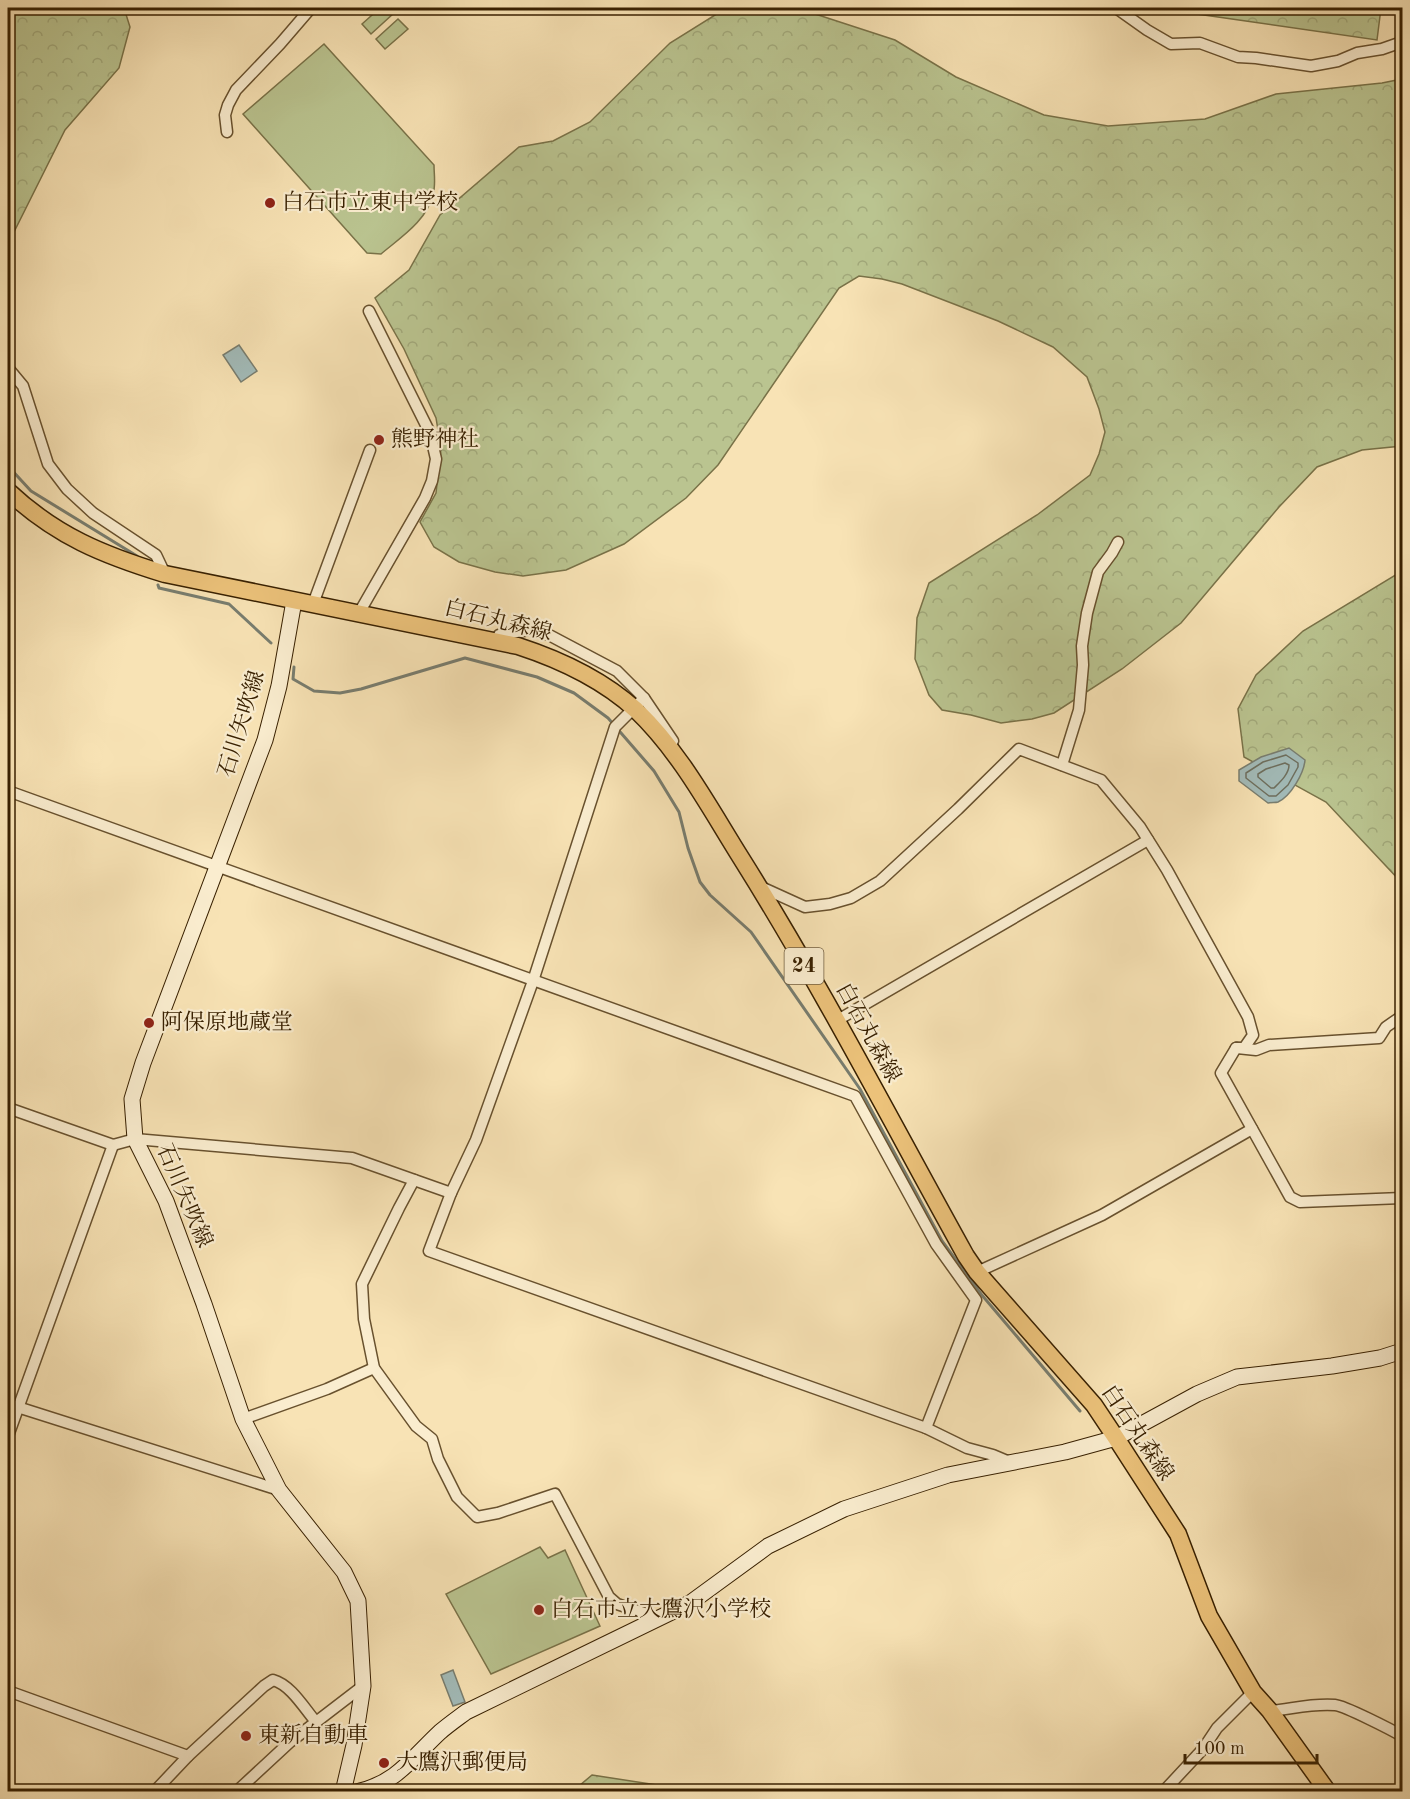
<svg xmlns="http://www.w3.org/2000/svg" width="1410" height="1799" viewBox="0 0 1410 1799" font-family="'Old Standard TT','Noto Serif JP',serif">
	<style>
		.forest { fill: url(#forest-crowns); stroke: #797248; stroke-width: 1.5 }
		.pitch { fill: #bac490; stroke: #797248; stroke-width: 1.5 }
		.water { fill: #a2bbb9; stroke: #787d6f; stroke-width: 1.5 }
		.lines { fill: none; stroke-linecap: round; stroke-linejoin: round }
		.shore { stroke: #6d6e5d; stroke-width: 1.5 }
		.stream { stroke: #787d6f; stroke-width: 3 }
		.street-casing { stroke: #68512e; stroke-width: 13 }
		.secondary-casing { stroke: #382001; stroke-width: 17 }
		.primary-casing { stroke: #382001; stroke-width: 19 }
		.street { stroke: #faedcf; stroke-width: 10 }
		.secondary { stroke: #faedcf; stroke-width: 15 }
		.primary { stroke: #ecc27a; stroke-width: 16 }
		.poi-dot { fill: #8f2418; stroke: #faedcf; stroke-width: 2 }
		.labels { text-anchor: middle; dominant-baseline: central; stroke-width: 4.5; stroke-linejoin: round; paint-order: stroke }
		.shield { fill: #faedcf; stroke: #725e3f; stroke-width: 1.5 }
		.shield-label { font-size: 21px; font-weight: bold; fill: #382001 }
		.poi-label { font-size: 22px; fill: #382001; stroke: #faedcf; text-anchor: start }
		.street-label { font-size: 22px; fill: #382001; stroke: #faedcf }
	</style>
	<defs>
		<pattern id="forest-crowns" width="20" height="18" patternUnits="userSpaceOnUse" patternTransform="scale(1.5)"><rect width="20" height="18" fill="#bac490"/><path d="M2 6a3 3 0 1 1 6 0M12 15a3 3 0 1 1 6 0" fill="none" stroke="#a1a87a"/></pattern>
	</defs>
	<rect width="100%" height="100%" fill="#f8e3b5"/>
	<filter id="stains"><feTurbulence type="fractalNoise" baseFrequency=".00333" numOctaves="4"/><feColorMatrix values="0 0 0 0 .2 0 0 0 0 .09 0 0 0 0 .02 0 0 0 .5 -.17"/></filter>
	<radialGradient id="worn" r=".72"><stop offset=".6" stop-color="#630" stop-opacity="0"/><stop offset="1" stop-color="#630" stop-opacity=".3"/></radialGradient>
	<!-- forest -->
	<g class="forest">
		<polygon points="10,8 124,8 130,27 119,68 65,130 14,232 8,249 8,9"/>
		<polygon points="746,8 803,10 895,40 956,77 1044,115 1108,126 1205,119 1276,94 1382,83 1402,79 1402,446 1362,450 1317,467 1279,507 1181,623 1122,669 1054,713 1032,719 1001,723 971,715 942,710 929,695 915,659 917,618 929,583 1037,515 1090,475 1099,454 1105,432 1099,409 1087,377 1053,347 998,321 902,284 882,279 859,276 839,288 718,465 686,498 624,544 566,570 523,576 495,572 459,562 434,547 420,522 436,493 441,448 436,418 404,349 375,298 409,270 440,215 519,147 553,141 590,122 670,43 723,10"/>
		<polygon points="1182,8 1381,8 1377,40 1190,13"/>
		<polygon points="1402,571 1402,883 1326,802 1244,757 1238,709 1256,675 1303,631"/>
		<polygon points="592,1775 696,1791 573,1791"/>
	</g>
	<!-- pitch -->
	<g class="pitch">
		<polygon points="380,8 388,8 394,13 371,34 362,24"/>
		<polygon points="398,19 408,29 385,49 376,39"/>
		<path d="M324,44L434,165C434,175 436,185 433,194C427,221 401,237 381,254L367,253L243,114Z"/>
		<polygon points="540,1547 548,1558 565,1550 600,1626 491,1674 446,1594"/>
	</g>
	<!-- water -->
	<g class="water">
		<polygon points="239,345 257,371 241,382 223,355"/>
		<path d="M1289,748L1305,760C1304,773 1291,796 1278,802C1275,803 1272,802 1268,803L1239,781V770L1261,757Z"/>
		<polygon points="453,1670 465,1702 453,1706 441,1675"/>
	</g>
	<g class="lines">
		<!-- shore -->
		<g class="shore">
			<polygon points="1286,755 1298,763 1298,767 1288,785 1276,796 1269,796 1246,778 1246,773 1263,762"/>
			<path d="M1285,763L1289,765C1289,774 1280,782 1274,788H1271L1258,777V774L1266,769Z"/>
		</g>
		<!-- stream -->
		<g class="stream">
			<polyline points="8,466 31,491 137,556"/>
			<polyline points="158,585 159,588 229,604 271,643"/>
			<polyline points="294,667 293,679 314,691 340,693 361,689 465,658 537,677 574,693 608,718 654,771 679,812 688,848 700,882 710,895 751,932 860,1089 942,1241 981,1294 1080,1411"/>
		</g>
		<defs>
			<g id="street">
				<polyline points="1116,8 1147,30 1171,44 1200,43 1238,57 1256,58 1311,66 1338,61 1357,53 1382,49 1402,42"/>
				<polyline points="227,132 225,115 228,105 236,90 280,44 311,8"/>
				<polyline points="8,368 23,386 48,464 67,489 93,513 156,555 165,574"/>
				<polyline points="313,604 370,450"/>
				<polyline points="359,613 425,498 432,481 436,459 430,433 369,311"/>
				<polyline points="497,641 499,635 529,630 549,635 617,671 644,698 673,741"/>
				<polyline points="644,698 615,727 533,981 476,1140 451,1193 429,1251 926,1428 967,1448 993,1455 1012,1463"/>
				<polyline points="1062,765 1079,710 1083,665 1082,646 1087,613 1098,572 1112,553 1118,542"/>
				<polyline points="8,791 855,1096 936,1244 976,1300 926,1428"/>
				<polyline points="761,887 805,907 830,904 851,898 880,881 958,809 1019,749 1101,780 1140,827 1167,870 1248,1017 1253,1035 1244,1048 1236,1048"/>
				<polyline points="836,1021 1148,840"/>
				<polyline points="1236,1048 1221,1073 1290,1197 1300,1202 1402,1198"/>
				<polyline points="1237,1048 1256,1050 1269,1045 1379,1038 1386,1027 1402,1016"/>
				<polyline points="8,1108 113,1145 135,1139 352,1158 451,1193"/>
				<polyline points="414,1180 399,1208 362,1284 364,1319 374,1368 416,1426 432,1439 438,1459 457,1497 477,1517 498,1513 555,1494 609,1597 617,1604 650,1615 652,1622"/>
				<polyline points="977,1272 1102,1215 1252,1129"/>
				<polyline points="8,1404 279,1490"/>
				<polyline points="243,1419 327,1389 374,1368"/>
				<polyline points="8,1436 113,1145"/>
				<polyline points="8,1691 188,1756"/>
				<path d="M1270,1711C1292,1709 1312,1703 1335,1705C1345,1706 1392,1730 1402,1736"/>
				<path d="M154,1792L188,1756L264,1686L273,1680C291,1685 304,1708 316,1722"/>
				<polyline points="236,1792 290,1742 363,1686"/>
				<polyline points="1163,1792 1203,1749 1217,1728 1253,1692"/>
			</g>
			<g id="secondary">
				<polyline points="294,601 279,686 265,740 143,1063 132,1099 135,1139 166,1201 204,1304 243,1419 279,1490 344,1572 358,1601 363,1686 354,1745 343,1792"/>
				<path d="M356,1792C396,1784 412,1758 440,1732C448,1725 458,1718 466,1712L690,1603L768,1546L844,1509L948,1475L1065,1452L1116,1438L1197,1394L1237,1377L1332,1366L1380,1358L1402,1351"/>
			</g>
			<path id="primary" d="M8,491C56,536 103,555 165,574L518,646C561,660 602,679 636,710C680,752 709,807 741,858C822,987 892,1123 966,1256L977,1272L1094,1405L1116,1438L1178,1534L1209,1616L1253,1692L1270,1711L1328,1792"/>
		</defs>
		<!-- street casing -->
		<use href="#street" class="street-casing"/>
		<!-- secondary casing -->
		<use href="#secondary" class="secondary-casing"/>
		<!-- primary casing -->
		<use href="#primary" class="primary-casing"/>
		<!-- street -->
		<use href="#street" class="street"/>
		<!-- secondary -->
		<use href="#secondary" class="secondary"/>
		<!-- primary -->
		<use href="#primary" class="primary"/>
	</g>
	<!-- markers -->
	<g class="poi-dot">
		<circle cx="270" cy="203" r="6"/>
		<circle cx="379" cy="440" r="6"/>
		<circle cx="149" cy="1023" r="6"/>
		<circle cx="539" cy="1610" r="6"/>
		<circle cx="246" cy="1736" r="6"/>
		<circle cx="384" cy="1763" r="6"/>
	</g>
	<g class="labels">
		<!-- shield labels -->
		<rect class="shield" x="784.5" y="948" width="39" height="36" rx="4.5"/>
		<g class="shield-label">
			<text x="804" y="966">24</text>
		</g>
		<!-- poi labels -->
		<g class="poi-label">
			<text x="282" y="203">白石市立東中学校</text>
			<text x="391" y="440">熊野神社</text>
			<text x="161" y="1023">阿保原地蔵堂</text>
			<text x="551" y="1610">白石市立大鷹沢小学校</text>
			<text x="258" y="1736">東新自動車</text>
			<text x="396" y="1763">大鷹沢郵便局</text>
		</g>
		<!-- street labels -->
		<g class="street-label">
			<text transform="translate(498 621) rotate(14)">白石丸森線</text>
			<text transform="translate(242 724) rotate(-73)">石川矢吹線</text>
			<text transform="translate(868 1033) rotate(61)">白石丸森線</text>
			<text transform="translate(184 1196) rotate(67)">石川矢吹線</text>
			<text transform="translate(1137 1433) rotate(56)">白石丸森線</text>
		</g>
	</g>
	<!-- margin -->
	<rect width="1410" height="1799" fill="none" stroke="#f8e3b5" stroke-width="30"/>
	<rect x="9" y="9" width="1392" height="1781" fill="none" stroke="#382001" stroke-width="3"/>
	<rect x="15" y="15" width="1380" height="1769" fill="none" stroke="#382001" stroke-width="1.5"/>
	<!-- scale -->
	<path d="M1185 1754v9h132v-9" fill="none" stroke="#382001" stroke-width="3"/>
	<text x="1194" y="1754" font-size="18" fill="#382001" stroke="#faedcf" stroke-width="4.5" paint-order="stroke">100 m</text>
	<rect width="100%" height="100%" filter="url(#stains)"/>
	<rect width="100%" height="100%" fill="url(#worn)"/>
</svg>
